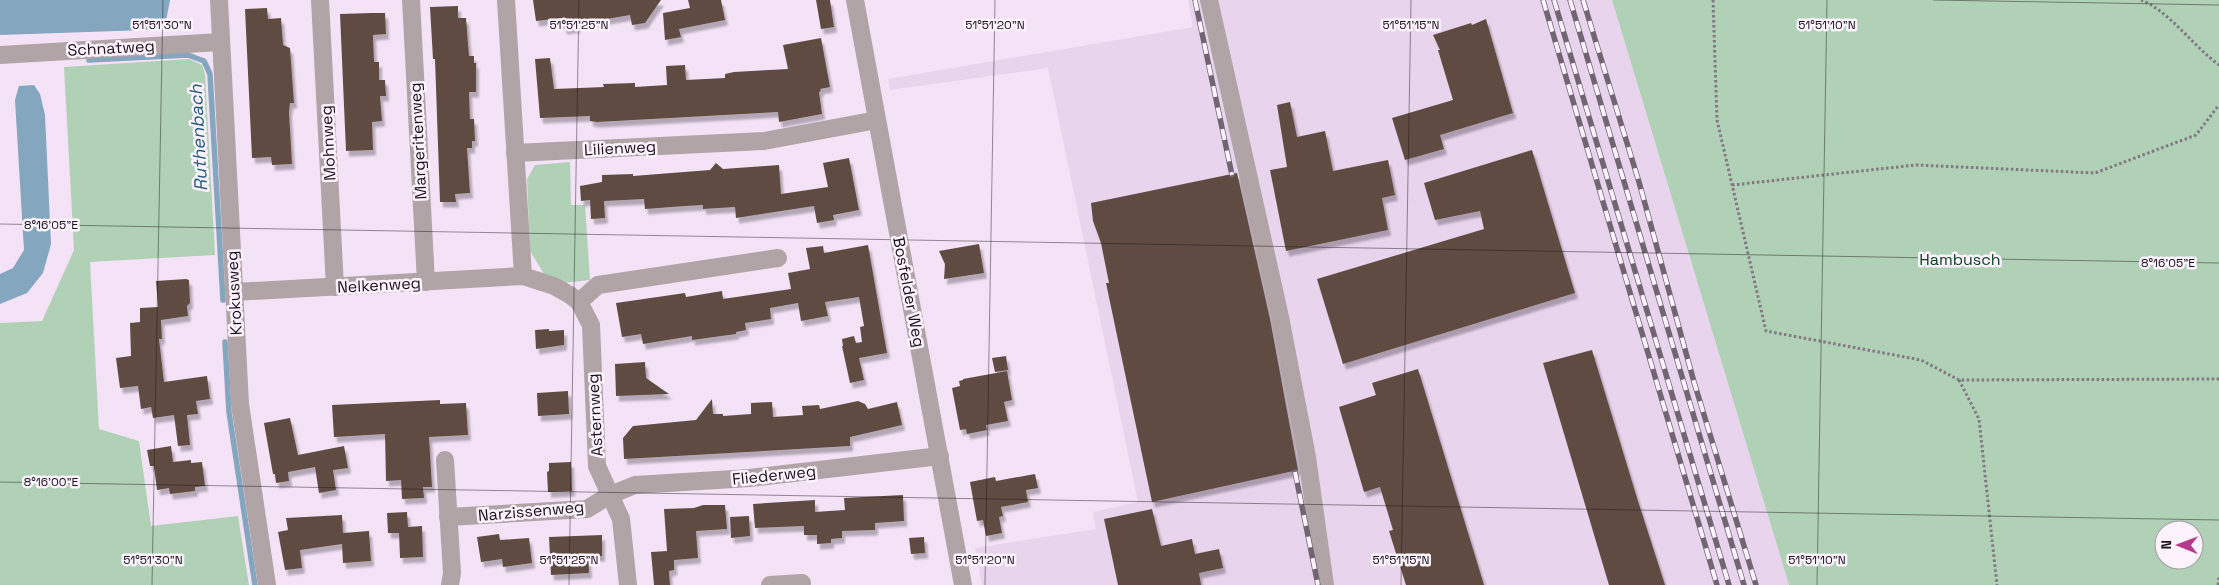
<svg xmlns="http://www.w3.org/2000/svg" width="2219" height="585" viewBox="0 0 2219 585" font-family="'Space Grotesk',sans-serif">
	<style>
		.built { fill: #e9d4ed }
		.green { fill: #b1d1b7; fill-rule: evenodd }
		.water { fill: #84a6be }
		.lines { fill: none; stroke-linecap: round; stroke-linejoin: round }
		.stream { stroke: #84a6be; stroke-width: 5.5 }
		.building { fill: #604c42; filter: url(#shadow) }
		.path { stroke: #827784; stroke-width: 3; stroke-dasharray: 2.5 2.5; stroke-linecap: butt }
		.minor { stroke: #b0a4a6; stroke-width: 18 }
		.rail-casing { stroke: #706571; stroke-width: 5.5 }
		.rail { stroke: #fdf3ff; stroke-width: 4; stroke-dasharray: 11; stroke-linecap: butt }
		.ticks { fill: none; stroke: #19131a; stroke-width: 1; stroke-opacity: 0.45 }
		.labels { text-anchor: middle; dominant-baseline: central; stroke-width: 5; stroke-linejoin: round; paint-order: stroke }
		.street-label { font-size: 16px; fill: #19131a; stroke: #fdf3ff }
		.park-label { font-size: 16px; fill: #0b411e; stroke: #fdf3ff }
		.water-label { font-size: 18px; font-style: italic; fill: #215a7c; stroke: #fdf3ff }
		.ticks-label { font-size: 12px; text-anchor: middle; fill: #19131a; stroke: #fdf3ff; stroke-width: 5; stroke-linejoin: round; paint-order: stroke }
	</style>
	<defs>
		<filter id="shadow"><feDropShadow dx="3" dy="5.5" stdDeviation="1" flood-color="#0004"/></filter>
	</defs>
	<rect width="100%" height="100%" fill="#f4e3f7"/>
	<!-- built -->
	<polygon class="built" points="1188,0 1612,0 1789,585 982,585 975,548 1096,529 1093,512 1138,502 1048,68 890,90 888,79 1193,27"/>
	<!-- green -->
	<g class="green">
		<path d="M1612,0H2219V585H1789ZM2164,530H2194V560H2164Z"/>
		<polygon points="189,59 202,65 205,74 215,255 90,262 99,429 139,441 151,526 238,516 249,585 0,585 0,323 42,321 74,250 64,67"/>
		<polygon points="570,162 571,205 585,205 590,280 563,283 546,277 530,251 527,179 535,165"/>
	</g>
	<!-- water -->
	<g class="water">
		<polygon points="0,0 170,0 166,21 146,30 0,35"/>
		<polygon points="34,85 40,94 45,115 51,244 43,273 27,293 0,304 0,274 13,268 24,250 15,100 19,86"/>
	</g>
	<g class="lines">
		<!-- stream -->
		<g class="stream">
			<polyline points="89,60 188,55 204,61 210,74 223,300"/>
			<polyline points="225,342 229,412 255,585"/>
		</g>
	</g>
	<!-- building -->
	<g class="building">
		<polygon points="533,0 661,0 645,23 632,25 630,15 578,24 578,27 564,29 562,18 536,21"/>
		<polygon points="688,0 721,0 725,20 679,29 681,37 665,40 663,13 690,8"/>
		<polygon points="816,0 830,0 834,27 821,29"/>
		<polygon points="458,6 458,18 466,18 469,56 474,56 474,63 476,63 476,92 469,92 470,119 474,119 475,141 472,141 472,148 467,148 470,193 455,194 456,202 440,202 435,59 433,59 430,7"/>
		<polygon points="267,8 268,19 281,18 283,45 290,48 294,103 290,103 289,112 292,164 272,165 271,157 252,158 245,9"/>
		<polygon points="372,13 385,13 386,34 373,35 374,62 379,62 379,80 385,80 386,96 380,96 382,121 372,122 373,150 346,151 340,14"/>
		<polygon points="1486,19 1513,113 1440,135 1444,149 1405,160 1392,118 1453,100 1438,50 1440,50 1433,35 1471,23 1472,25"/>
		<polygon points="821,38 830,87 820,89 821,91 819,92 822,114 779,122 778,112 597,122 590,121 590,116 540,118 535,59 550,58 554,89 604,87 603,84 635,83 635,87 667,85 666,66 685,65 686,80 725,78 725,74 734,72 788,69 783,45"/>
		<polygon points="1290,102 1297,137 1325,131 1333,171 1388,160 1395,195 1382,198 1388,230 1286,251 1270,170 1287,167 1277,105"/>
		<polygon points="1532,150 1575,293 1343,364 1317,279 1484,229 1480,211 1435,220 1424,183"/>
		<polygon points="849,158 859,210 833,215 834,220 817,223 814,206 736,218 735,207 703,209 703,205 685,206 645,209 644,199 604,201 605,218 591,219 590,200 581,201 580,186 602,182 602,175 633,174 633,176 710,170 716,163 723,169 779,165 781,194 828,187 823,163"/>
		<polygon points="1237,173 1270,319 1298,470 1152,502 1106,283 1109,283 1101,243 1093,221 1091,203"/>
		<polygon points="979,244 984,273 944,279 945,264 939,251"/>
		<polygon points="868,245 887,353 859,358 864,380 850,383 842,346 843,346 842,339 854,336 856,343 862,342 860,327 864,326 859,297 825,302 828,316 801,321 798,303 770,308 771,319 745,323 746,330 736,332 736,334 692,340 692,336 643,344 641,334 622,337 616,303 685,293 686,297 722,291 723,299 791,289 788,273 810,269 806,248 823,246 824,253"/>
		<polygon points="186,279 189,280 190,303 187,306 188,316 161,320 162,339 159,339 164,382 207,376 210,399 196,401 198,414 187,415 190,445 178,446 174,415 153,418 151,407 141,409 138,386 120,388 116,358 131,356 130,323 140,322 140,308 158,307 156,281"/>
		<polygon points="549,329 549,331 564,330 564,345 536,349 535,330"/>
		<polygon points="1592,350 1637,498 1665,585 1609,585 1543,363"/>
		<polygon points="1006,356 1008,370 995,372 992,358"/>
		<polygon points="645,362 646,378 669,394 616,396 615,364"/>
		<polygon points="1418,369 1422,382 1484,585 1406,585 1389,531 1393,530 1380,487 1364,492 1339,407 1376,395 1372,383"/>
		<polygon points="1007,371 1012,400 1004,402 1008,421 986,425 987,430 967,434 966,429 960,430 952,388 960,386 959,381 963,380 963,379"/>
		<polygon points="568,391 569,414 538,416 537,393"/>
		<polygon points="712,399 713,414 723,414 723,416 751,414 751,403 772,402 773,417 803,415 802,406 819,405 820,409 858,401 865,404 868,409 897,402 902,425 850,437 850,446 624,459 623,438 633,426 696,420"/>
		<polygon points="440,400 440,404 466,403 468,435 429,437 432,487 423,487 424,498 402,499 401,480 386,481 385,434 334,437 332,405"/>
		<polygon points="290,418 298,455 344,446 348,468 333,470 336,490 319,493 315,467 288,472 289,481 276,483 275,474 273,474 264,423"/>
		<polygon points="171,446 173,462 191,460 191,463 202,462 205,486 195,487 195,491 170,494 169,488 157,490 154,466 150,466 147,450"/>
		<polygon points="571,462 572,491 548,492 547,472 549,471 549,463"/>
		<polygon points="1035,474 1038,488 1026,490 1028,502 1001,507 1003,516 999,517 1002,533 986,536 983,520 977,521 970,482 995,477 996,481"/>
		<polygon points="903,495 904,521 875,523 875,530 842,531 842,538 831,539 831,543 817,544 817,535 804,535 804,526 755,528 753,504 815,500 815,512 829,511 845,510 844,498"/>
		<polygon points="703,505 725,505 727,529 696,531 698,558 674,560 674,570 669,571 670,585 654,585 651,552 667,551 664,509 694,508"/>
		<polygon points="1152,509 1161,546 1192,539 1195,554 1219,549 1223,568 1199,573 1201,585 1118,585 1104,519"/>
		<polygon points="407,512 408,527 422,526 423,557 400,558 399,533 388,533 387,513"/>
		<polygon points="342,515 343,533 369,531 371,561 343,563 342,544 300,550 302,568 285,570 278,532 288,530 286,518"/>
		<polygon points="749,516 750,536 731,538 730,517"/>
		<polygon points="499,534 500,540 529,538 532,563 503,567 502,559 481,562 477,537"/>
		<polygon points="602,535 602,556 588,556 589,573 551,575 549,537"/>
		<polygon points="924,537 925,553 911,554 909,538"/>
	</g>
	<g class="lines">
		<!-- path -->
		<g class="path">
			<polyline points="1713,0 1717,120 1766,331 1921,360 1959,380 2219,379"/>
			<path d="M2141,0C2168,10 2194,47 2219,65"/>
			<polyline points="1732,185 1916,165 2095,173 2196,135 2219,105"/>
			<polyline points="1959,380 1979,419 1997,585"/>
			<polyline points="2218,585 2219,576"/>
		</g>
		<!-- minor -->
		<g class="minor">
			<polyline points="219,0 240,404 267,585"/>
			<polyline points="320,0 335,287"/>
			<polyline points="411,0 426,282"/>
			<polyline points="506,0 523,276"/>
			<polyline points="855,0 963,585"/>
			<polyline points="1209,0 1280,317 1307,457 1325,585"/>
			<polyline points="0,55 221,42"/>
			<polyline points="515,153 764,141 877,120"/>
			<polyline points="234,292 523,276 554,286 570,295 579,302 591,325 597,466 621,519 628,585"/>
			<polyline points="579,302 598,285 778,258"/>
			<polyline points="445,460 452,573 450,585"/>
			<polyline points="448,517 587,509 610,495 635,485 750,478 940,456"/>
			<polyline points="770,585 802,583"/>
		</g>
		<defs>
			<g id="rail">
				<polyline points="1195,0 1232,175"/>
				<polyline points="1543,0 1717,585"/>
				<polyline points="1554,0 1729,585"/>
				<polyline points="1570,0 1744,585"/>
				<polyline points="1583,0 1639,182 1694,382 1756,585"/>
				<polyline points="1295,472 1318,585"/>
			</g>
		</defs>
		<!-- rail casing -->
		<use href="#rail" class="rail-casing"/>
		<!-- rail -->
		<use href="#rail" class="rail"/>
	</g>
	<!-- ticks -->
	<path class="ticks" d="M1933,0L2219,5M0,224L2219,263M0,482L2219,520M152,585L163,0M569,585L579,0M985,585L995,0M1401,585L1411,0M1817,585L1827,0"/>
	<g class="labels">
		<!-- street labels -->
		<g class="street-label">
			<text transform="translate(111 48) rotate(-3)">Schnatweg</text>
			<text transform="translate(418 141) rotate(-93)">Margeritenweg</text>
			<text transform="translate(328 143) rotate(-93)">Mohnweg</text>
			<text transform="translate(620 148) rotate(-3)">Lilienweg</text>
			<text transform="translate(379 285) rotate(-3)">Nelkenweg</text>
			<text transform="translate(909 292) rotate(79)">Bosfelder Weg</text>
			<text transform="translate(234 293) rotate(-93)">Krokusweg</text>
			<text transform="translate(595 415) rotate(-93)">Asternweg</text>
			<text transform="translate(774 475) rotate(-6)">Fliederweg</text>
			<text transform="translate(531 511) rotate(-5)">Narzissenweg</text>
		</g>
		<!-- park labels -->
		<g class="park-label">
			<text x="1960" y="259">Hambusch</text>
		</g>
		<!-- water labels -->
		<g class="water-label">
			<text transform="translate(198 138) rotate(-93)">Ruthenbach</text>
		</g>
	</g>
	<g class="ticks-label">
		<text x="162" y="29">51°51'30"N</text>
		<text x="579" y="29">51°51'25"N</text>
		<text x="995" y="29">51°51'20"N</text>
		<text x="1411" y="29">51°51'15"N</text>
		<text x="1827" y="29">51°51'10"N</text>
		<text x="51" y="229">8°16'05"E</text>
		<text x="2168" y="267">8°16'05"E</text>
		<text x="51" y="486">8°16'00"E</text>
		<text x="153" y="564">51°51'30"N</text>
		<text x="569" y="564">51°51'25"N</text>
		<text x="985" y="564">51°51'20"N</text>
		<text x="1401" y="564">51°51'15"N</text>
		<text x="1817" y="564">51°51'10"N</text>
	</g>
	<!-- north arrow -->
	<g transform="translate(2179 545) rotate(271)"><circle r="24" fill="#fdf3ff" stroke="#a299a3"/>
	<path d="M0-4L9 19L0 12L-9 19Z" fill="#b73b8c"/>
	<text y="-8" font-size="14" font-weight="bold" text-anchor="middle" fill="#19131a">N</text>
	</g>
</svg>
